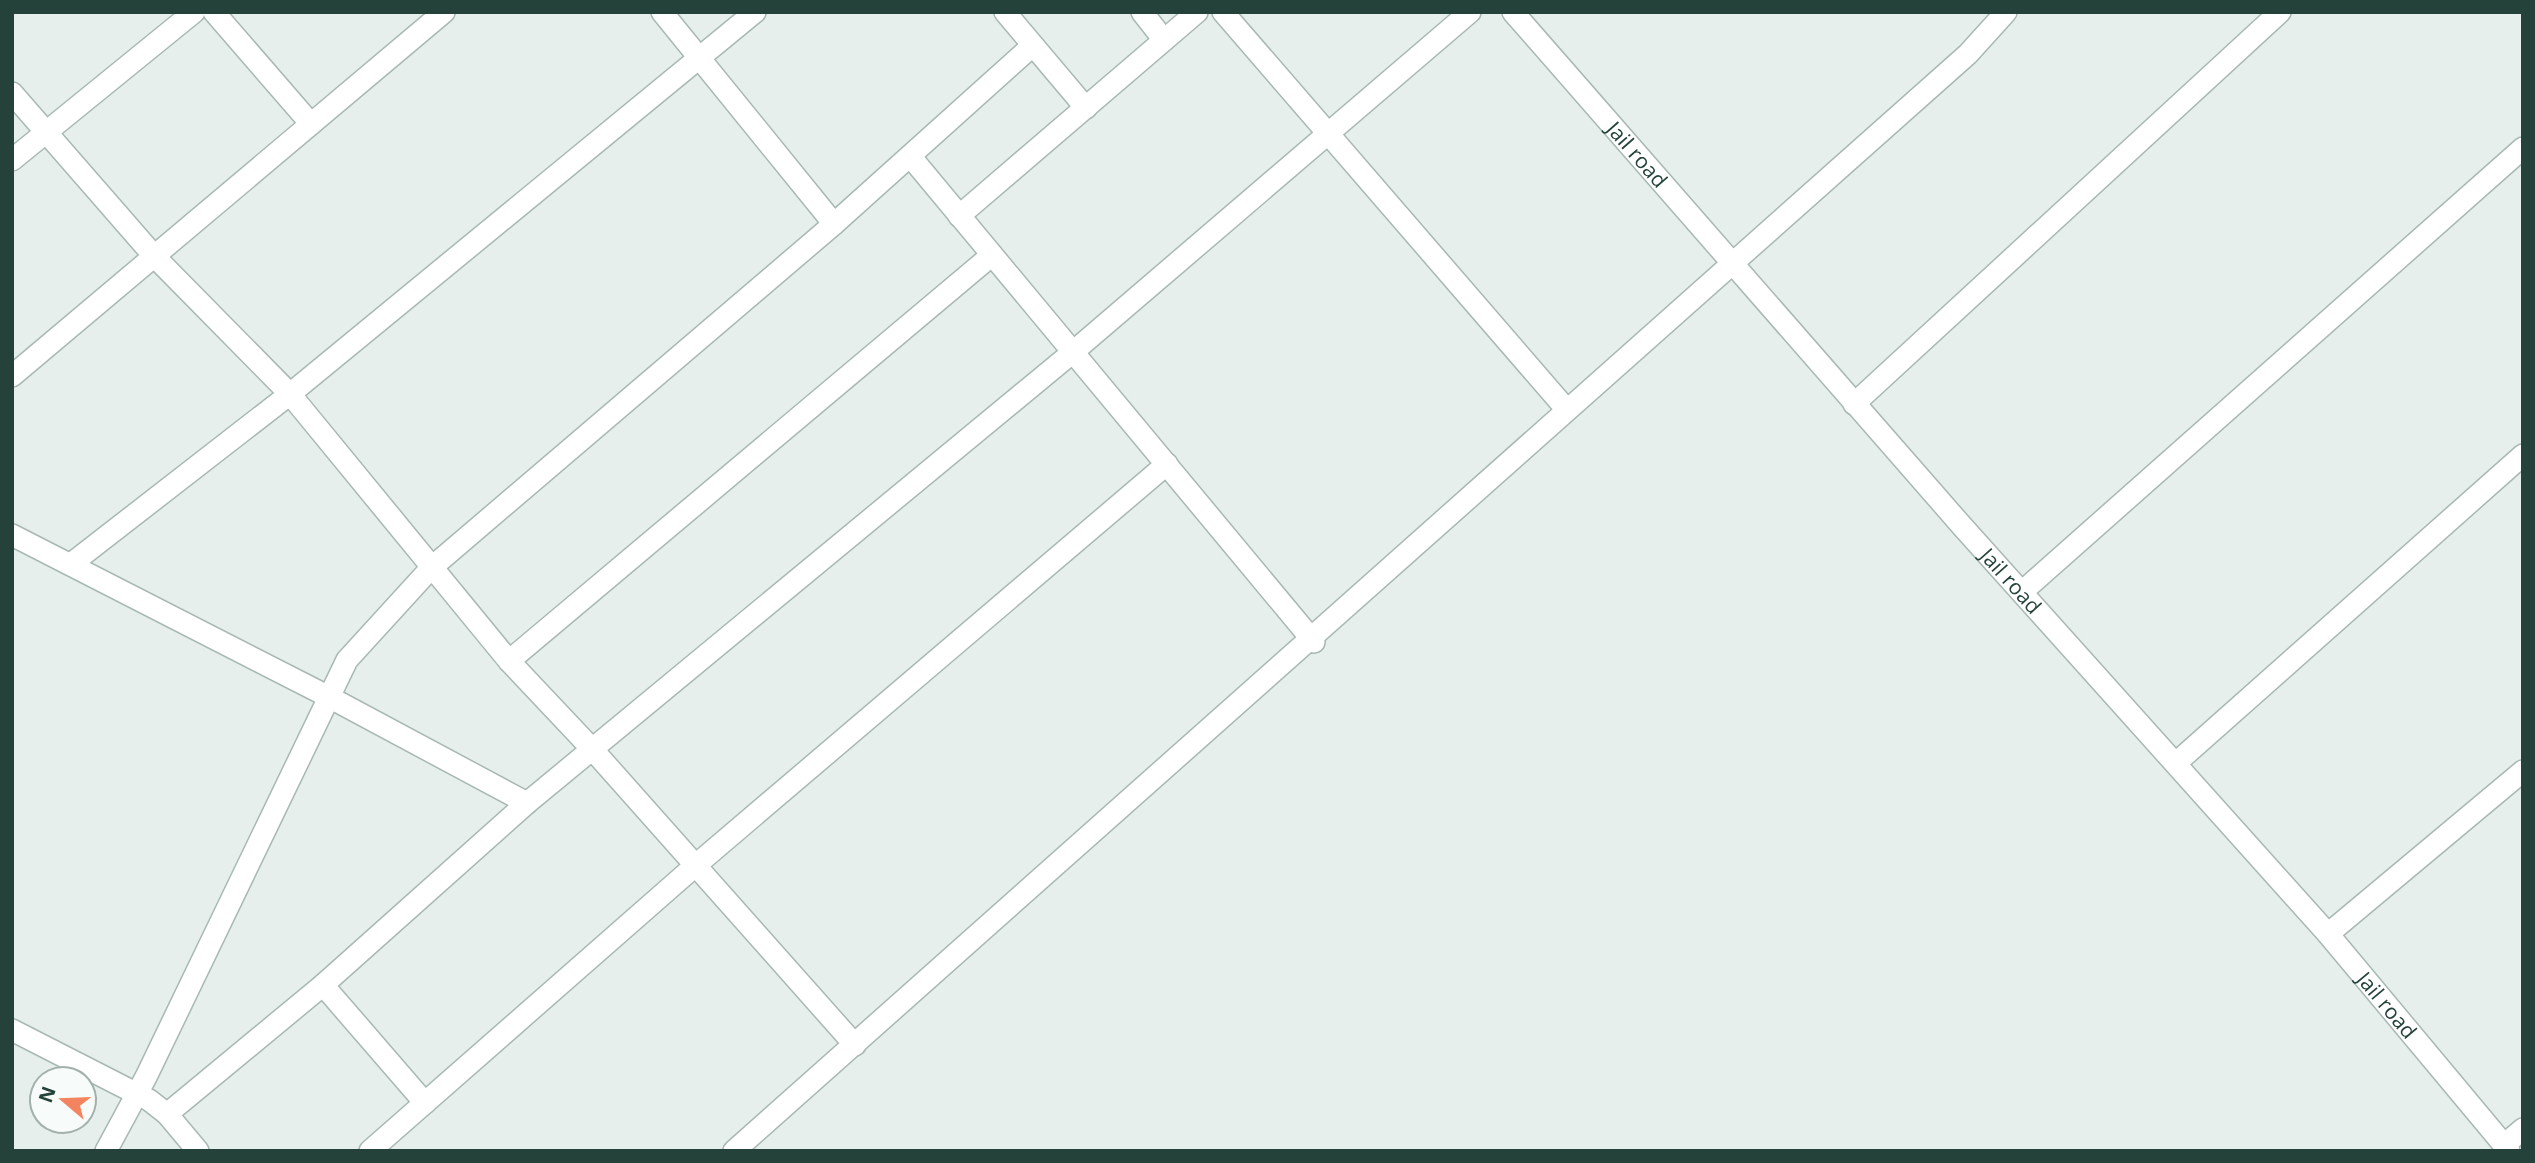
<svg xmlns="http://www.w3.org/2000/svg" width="2535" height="1163" viewBox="0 0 2535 1163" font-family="'Open Sans',sans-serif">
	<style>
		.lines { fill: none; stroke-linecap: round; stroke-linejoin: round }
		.street-casing { stroke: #a8b8b2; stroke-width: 24 }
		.street { stroke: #fff; stroke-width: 21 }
		.labels { text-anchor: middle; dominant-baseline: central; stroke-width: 5; stroke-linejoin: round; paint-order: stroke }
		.street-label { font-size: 21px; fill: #24423a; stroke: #f7fbf9 }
	</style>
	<rect width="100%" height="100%" fill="#e6efeb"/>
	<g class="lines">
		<defs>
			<g id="street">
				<polyline points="214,12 311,124"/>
				<polyline points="662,12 834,224"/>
				<polyline points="1005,12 1086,108"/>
				<polyline points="1142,12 1164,40"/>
				<polyline points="1223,12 1567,410"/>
				<path id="s1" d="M1513,12L1962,526L2328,934L2509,1151"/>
				<polyline points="12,93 154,256 290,394 509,661 593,750 855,1045"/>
				<polyline points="910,156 1314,642"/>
				<polyline points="12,160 194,12"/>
				<polyline points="959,216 1197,12"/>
				<polyline points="12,376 444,12"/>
				<polyline points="1854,404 2280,12"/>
				<polyline points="12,535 329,697 527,803"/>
				<polyline points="71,564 290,394 755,12"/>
				<polyline points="2023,591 2523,148"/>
				<polyline points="509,661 992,255"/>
				<polyline points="2176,763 2523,455"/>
				<polyline points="2328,934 2523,771"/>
				<polyline points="323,985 425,1103"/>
				<polyline points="12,1030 149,1100 167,1114 198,1151"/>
				<polyline points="167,1114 323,985 527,803 1073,352 1470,12"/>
				<polyline points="2504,1145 2523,1129"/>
				<polyline points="106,1151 146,1077 347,660 431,568 834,224 1031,47"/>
				<polyline points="370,1151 696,865 1167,464"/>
				<path d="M734,1151C1148,788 1559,422 1968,54L2006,12"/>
			</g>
		</defs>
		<!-- street casing -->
		<use href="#street" class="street-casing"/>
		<!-- street -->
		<use href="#street" class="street"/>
	</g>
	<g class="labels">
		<!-- street labels -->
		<g class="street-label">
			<text stroke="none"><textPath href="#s1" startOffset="189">Jail road</textPath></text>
			<text stroke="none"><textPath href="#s1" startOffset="756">Jail road</textPath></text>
			<text stroke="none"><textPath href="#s1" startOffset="1323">Jail road</textPath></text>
		</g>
	</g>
	<!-- border -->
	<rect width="2535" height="1163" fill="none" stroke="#24423a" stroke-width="28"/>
	<!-- north arrow -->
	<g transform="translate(63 1100) rotate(289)"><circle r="33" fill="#f7fbf9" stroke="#a3b1ad" stroke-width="2"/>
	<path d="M0-5L12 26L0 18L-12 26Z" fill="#f4845f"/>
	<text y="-10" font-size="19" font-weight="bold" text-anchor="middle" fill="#24423a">N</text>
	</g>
</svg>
